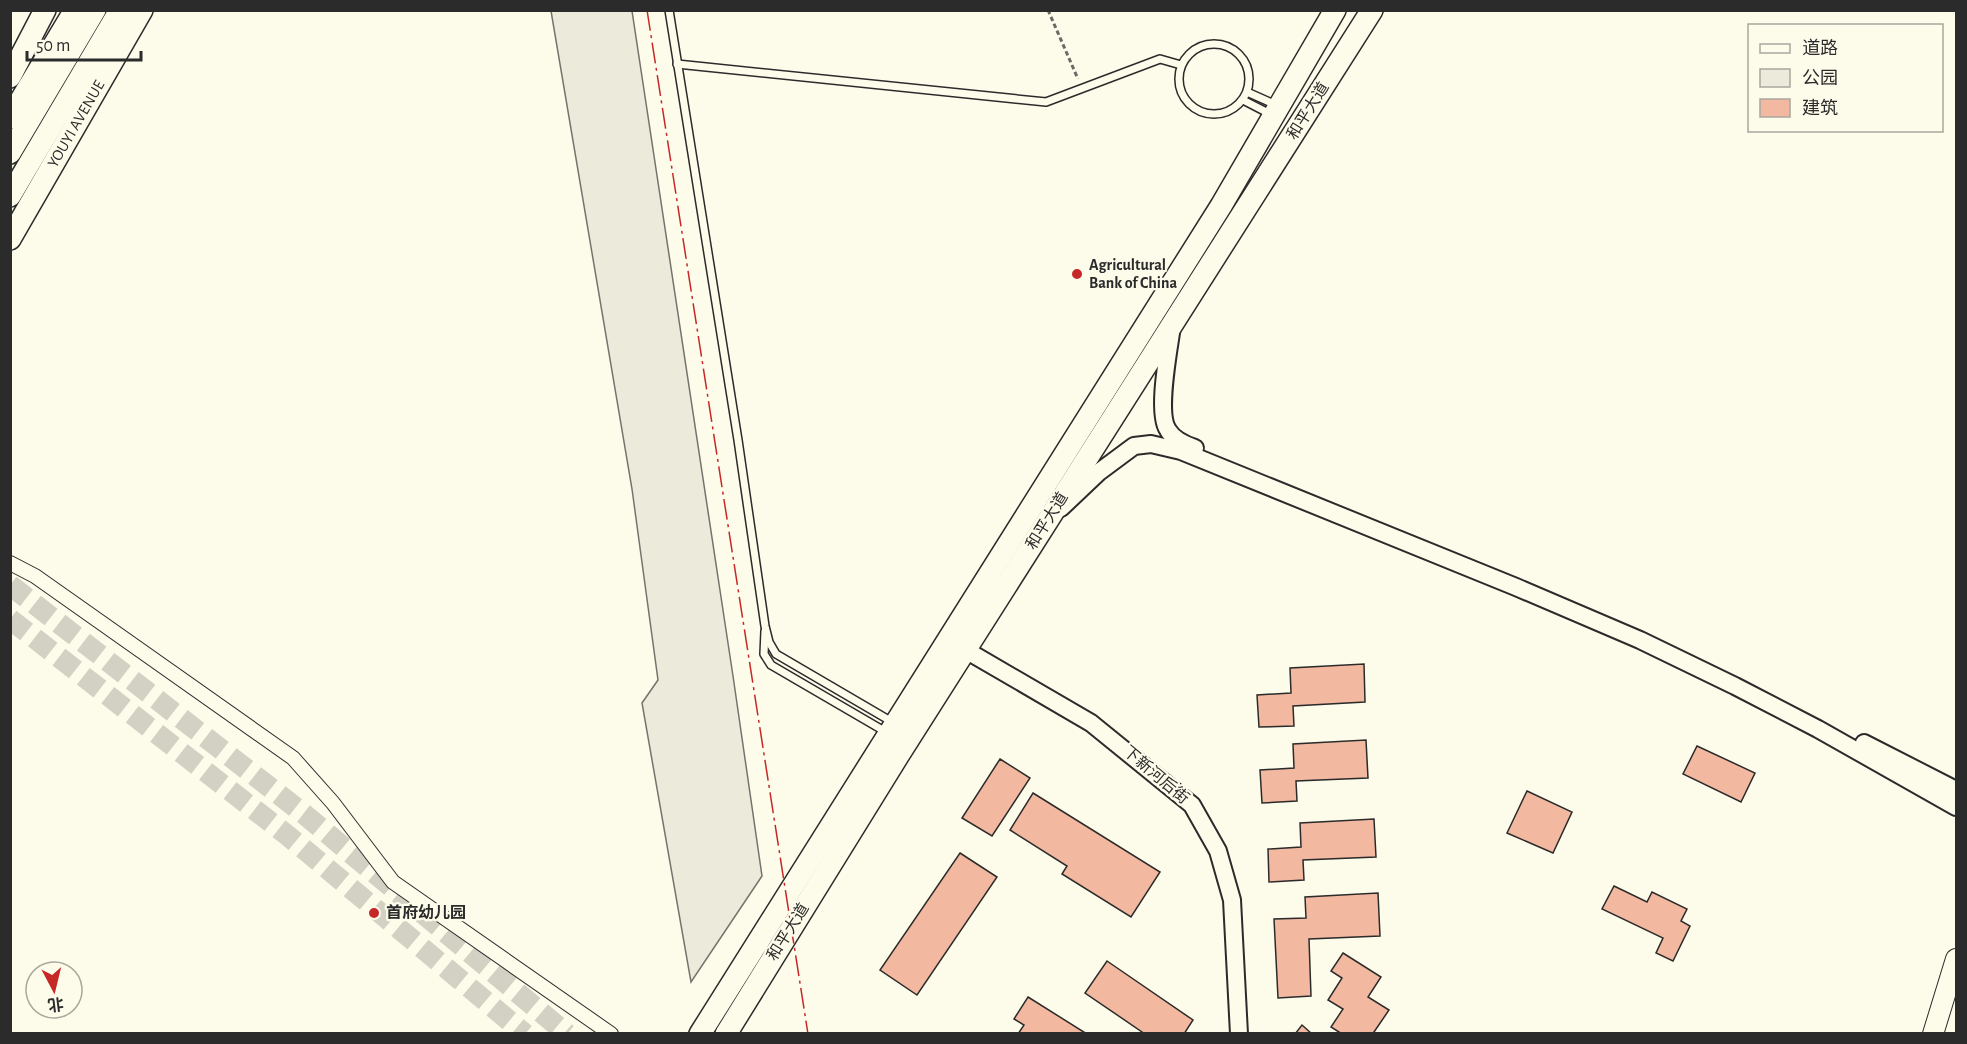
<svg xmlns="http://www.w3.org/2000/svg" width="1967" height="1044" viewBox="0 0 1967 1044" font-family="'Alegreya Sans','Noto Sans SC',sans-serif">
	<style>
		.green { fill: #ecebdb; stroke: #74746e; stroke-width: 1.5 }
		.building { fill: #f2b8a0; stroke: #2b2b2b; stroke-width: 1.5 }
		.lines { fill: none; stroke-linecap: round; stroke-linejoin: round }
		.primary-tunnel { stroke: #d3d1c4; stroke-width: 21; stroke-dasharray: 21 10; stroke-linecap: butt }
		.service-casing { stroke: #2b2b2b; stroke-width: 10 }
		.minor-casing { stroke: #2b2b2b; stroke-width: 16 }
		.tertiary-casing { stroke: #2b2b2b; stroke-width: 20 }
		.secondary-casing { stroke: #2b2b2b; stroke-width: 22 }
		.primary-casing { stroke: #2b2b2b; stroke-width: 24 }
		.path { stroke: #6a6964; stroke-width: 3; stroke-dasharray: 4.5 3; stroke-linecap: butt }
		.service { stroke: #fdfbea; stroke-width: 7 }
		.minor { stroke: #fdfbea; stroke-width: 14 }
		.tertiary { stroke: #fdfbea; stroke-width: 16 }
		.secondary { stroke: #fdfbea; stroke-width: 20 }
		.primary { stroke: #fdfbea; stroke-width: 21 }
		.power { stroke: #c62828; stroke-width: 1.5; stroke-dasharray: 21 4.5 3 4.5; stroke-linecap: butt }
		.poi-dot { fill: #c62828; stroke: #fdfbea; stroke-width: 2 }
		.labels { text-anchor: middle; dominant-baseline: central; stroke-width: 4.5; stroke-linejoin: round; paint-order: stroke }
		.street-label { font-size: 16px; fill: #2b2b2b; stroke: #fdfbea }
		.poi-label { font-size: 16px; font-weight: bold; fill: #2b2b2b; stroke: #fdfbea; text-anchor: start }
	</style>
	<rect width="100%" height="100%" fill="#fdfbea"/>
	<!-- green -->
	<polygon class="green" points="551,11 632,11 733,676 762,876 691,982 642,703 658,680 632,489"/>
	<!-- building -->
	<g class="building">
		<polygon points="1364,664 1365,702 1293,706 1294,726 1259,727 1257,695 1291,693 1290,668"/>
		<polygon points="1366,740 1368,778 1296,781 1297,801 1262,803 1260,770 1294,768 1293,744"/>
		<polygon points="1697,746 1755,773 1741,802 1683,774"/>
		<polygon points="1000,759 1030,778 992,836 962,818"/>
		<polygon points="1527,791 1572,812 1553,853 1507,833"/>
		<polygon points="1033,793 1160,872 1131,917 1062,874 1067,866 1010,830"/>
		<polygon points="1374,819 1376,857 1303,860 1304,880 1269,882 1268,849 1301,847 1300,823"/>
		<polygon points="960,853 997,877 917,995 880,970"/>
		<polygon points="1614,886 1647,902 1652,892 1687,909 1681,921 1690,926 1673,961 1656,953 1663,938 1602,909"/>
		<polygon points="1378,893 1380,936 1309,939 1311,996 1278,998 1274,919 1306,918 1305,897"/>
		<polygon points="1343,953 1381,977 1368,997 1389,1010 1374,1032 1376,1034 1342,1034 1331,1027 1343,1009 1328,1000 1342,978 1331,971"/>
		<polygon points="1107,961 1193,1020 1184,1034 1145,1034 1085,993"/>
		<polygon points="1028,997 1087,1034 1018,1034 1024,1025 1014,1019"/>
		<polygon points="1302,1025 1312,1034 1295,1034"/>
	</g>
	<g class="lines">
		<!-- primary-tunnel -->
		<g class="primary-tunnel">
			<polyline points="10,585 304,814 567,1034"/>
			<polyline points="10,619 287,835 525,1034"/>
		</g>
		<defs>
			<g id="service">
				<polyline points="669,10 738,440 765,626 769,642 776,654 894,723"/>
				<circle cx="1214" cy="79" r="35"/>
				<polyline points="677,64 1046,102 1160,59 1181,65"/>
				<polyline points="1247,92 1276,105"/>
				<polyline points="1243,100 1272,115"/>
				<polyline points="765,631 764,654 771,665 886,732"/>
			</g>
			<polyline id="minor" points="10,563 35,576 293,758 333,803 393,882 611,1034"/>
			<g id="tertiary">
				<path d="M1172,326C1169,349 1156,413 1168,430C1173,439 1186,445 1195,448"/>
				<polyline points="1061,508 1099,472 1134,446 1151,444 1181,451 1516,587 1640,640 1735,686 1818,729 1956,807"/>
				<polyline points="957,645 1091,723 1192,805 1218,851 1232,900 1239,1034"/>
				<polyline points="1864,743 1956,790"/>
			</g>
			<polyline id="secondary" points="1933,1034 1956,959"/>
			<g id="primary">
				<polyline points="10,77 45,10"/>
				<polyline points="10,118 75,10"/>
				<polyline points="10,153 95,10"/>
				<polyline points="10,196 120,10"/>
				<polyline points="10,239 142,10"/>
				<polyline points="700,1034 1221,206 1335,10"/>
				<polyline points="726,1034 898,756 1372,10"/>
			</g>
		</defs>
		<!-- service casing -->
		<use href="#service" class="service-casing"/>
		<!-- minor casing -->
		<use href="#minor" class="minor-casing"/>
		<!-- tertiary casing -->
		<use href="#tertiary" class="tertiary-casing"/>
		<!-- secondary casing -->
		<use href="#secondary" class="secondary-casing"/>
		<!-- primary casing -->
		<use href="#primary" class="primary-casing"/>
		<!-- path -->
		<polyline class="path" points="1048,10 1078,79"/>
		<!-- service -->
		<use href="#service" class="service"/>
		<!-- minor -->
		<use href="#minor" class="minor"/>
		<!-- tertiary -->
		<use href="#tertiary" class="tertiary"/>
		<!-- secondary -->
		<use href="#secondary" class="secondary"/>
		<!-- primary -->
		<use href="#primary" class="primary"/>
		<!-- power -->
		<polyline class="power" points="647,10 808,1034"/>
	</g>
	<!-- markers -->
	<g class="poi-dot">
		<circle cx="1077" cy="274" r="6"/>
		<circle cx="374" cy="913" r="6"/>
	</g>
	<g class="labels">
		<!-- street labels -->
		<g class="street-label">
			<text transform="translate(1308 111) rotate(-58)">和平大道</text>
			<text transform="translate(76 124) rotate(-60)">YOUYI AVENUE</text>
			<text transform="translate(1047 521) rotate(-58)">和平大道</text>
			<text transform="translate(1156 775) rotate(40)">下新河后街</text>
			<text transform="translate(788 932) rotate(-58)">和平大道</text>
		</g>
		<!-- poi labels -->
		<g class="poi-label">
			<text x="1089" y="265">Agricultural<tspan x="1089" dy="18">Bank of China</tspan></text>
			<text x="386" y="913">首府幼儿园</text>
		</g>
	</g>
	<!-- border -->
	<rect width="1967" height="1044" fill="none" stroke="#2b2b2b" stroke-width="24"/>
	<!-- legend -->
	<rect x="1748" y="24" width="195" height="108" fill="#fdfbea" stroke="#a9a89e" stroke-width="1.5"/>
	<rect x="1760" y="44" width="30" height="9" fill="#fdfbea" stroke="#a9a89e" stroke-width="1.5"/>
	<text x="1802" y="54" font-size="18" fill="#2b2b2b">道路</text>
	<rect x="1760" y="69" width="30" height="18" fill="#ecebdb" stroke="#a9a89e" stroke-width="1.5"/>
	<text x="1802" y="84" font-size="18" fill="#2b2b2b">公园</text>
	<rect x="1760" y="99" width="30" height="18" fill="#f2b8a0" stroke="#a9a89e" stroke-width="1.5"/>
	<text x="1802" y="114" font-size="18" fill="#2b2b2b">建筑</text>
	<!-- north arrow -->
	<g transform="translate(54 990) rotate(173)"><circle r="28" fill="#fdfbea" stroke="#a9a89e" stroke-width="1.5"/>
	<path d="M0-4.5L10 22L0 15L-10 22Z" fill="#c62828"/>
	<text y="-9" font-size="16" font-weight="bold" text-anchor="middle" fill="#2b2b2b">北</text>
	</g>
	<!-- scale -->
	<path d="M27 51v9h114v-9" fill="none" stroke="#2b2b2b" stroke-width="3"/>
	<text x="36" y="51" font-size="18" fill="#2b2b2b" stroke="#fdfbea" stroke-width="4.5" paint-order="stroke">50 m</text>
</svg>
